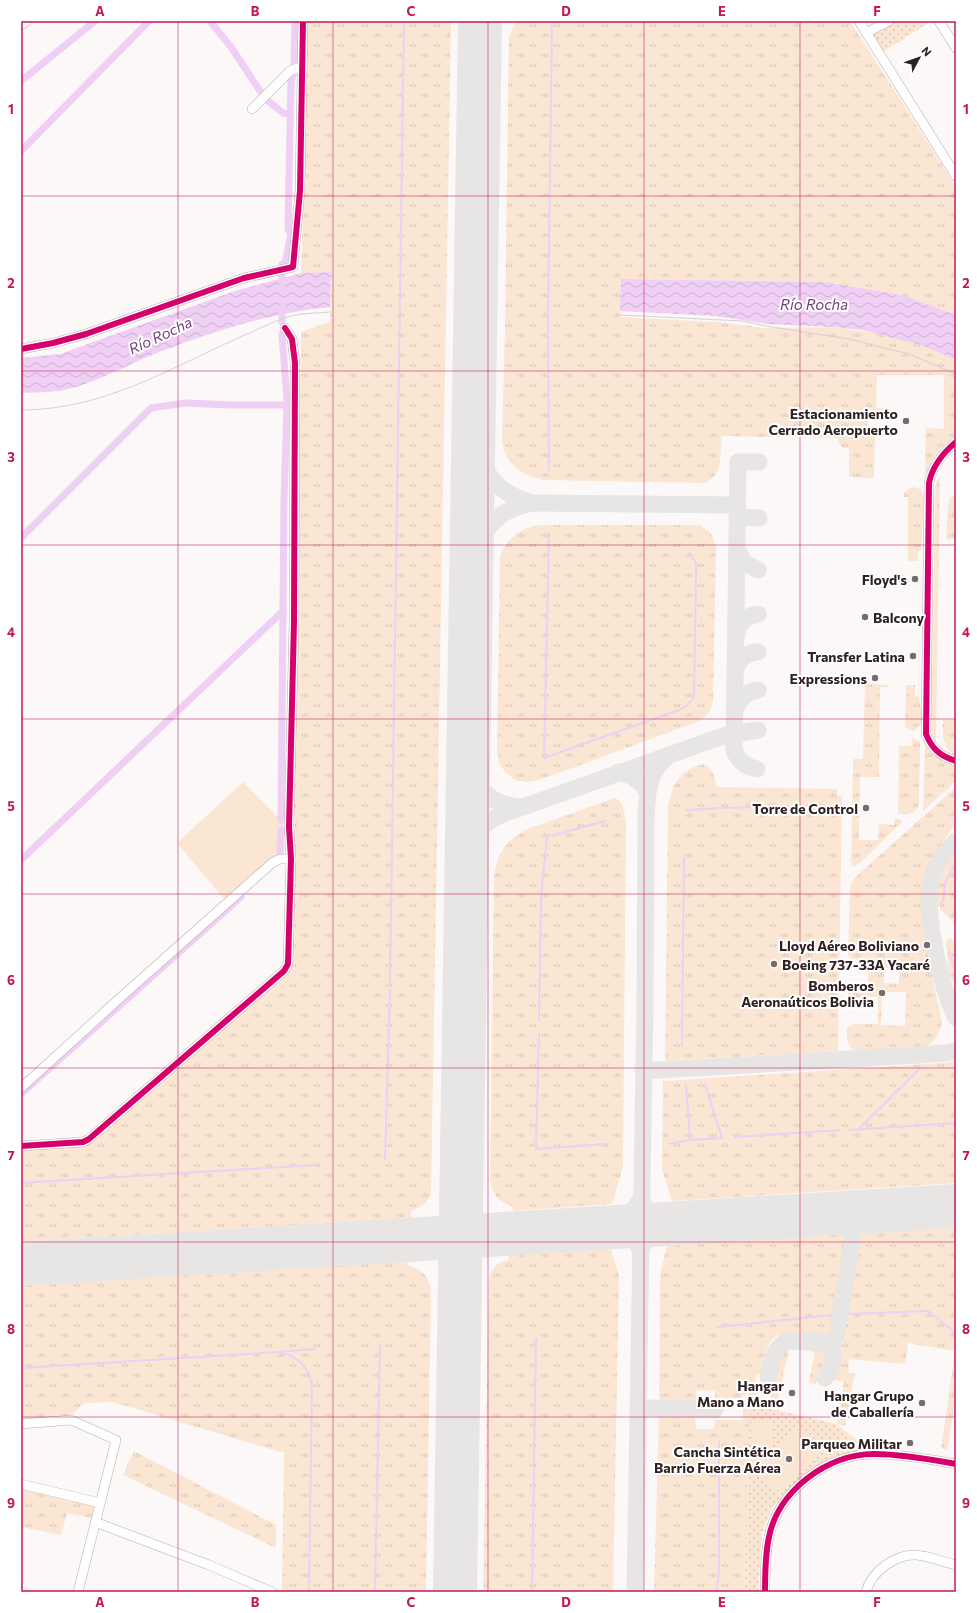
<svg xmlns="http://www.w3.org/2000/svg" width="977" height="1613" viewBox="0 0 977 1613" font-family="Commissioner,sans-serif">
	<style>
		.grass { fill: url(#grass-tufts); fill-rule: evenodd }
		.park { fill: url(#park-dots) }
		.pitch { fill: #fbe6d3 }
		.water { fill: url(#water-waves) }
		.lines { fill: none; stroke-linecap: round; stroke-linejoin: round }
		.stream { stroke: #efcff4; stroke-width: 2 }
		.canal { stroke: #efcff4; stroke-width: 7 }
		.taxiway { stroke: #e8e5e5; stroke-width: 17 }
		.runway { stroke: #e8e5e5; stroke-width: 44 }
		.minor-casing { stroke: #b7aeaf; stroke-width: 10 }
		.minor { stroke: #fffefe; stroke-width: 9 }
		.tram { stroke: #d4d2d2; stroke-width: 1 }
		.cycleway-casing { stroke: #fff; stroke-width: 8 }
		.cycleway { stroke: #d6006c; stroke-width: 6 }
		.grid { fill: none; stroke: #c2185b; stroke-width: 1; stroke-opacity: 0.55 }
		.poi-dot { fill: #776c6d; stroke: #fff; stroke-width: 1.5 }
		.labels { text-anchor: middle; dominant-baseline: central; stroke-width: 4; stroke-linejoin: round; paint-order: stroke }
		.poi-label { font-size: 14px; font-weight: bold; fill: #2f2122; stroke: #fff; text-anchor: end }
		.water-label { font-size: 15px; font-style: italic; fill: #733f7e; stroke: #fff }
		.neatline { fill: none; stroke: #c2185b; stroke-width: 1.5 }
		.grid-label { font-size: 13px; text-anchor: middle; font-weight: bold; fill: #c2185b }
	</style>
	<defs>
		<pattern id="grass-tufts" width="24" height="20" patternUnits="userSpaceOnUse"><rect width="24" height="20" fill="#fbe6d3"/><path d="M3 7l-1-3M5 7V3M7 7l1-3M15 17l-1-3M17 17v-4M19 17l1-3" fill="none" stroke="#d7c5b5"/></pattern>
		<pattern id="park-dots" width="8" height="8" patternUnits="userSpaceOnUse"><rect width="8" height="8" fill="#fbe6d3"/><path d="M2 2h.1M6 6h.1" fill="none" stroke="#d7c5b5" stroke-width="1.8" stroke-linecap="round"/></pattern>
		<pattern id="water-waves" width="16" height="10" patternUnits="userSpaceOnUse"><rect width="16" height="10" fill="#efcff4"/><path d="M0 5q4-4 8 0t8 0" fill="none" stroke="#cdb1d1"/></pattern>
	</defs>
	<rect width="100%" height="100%" fill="#fcf8f8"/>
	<!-- grass -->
	<g class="grass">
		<path d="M307,21H451L431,1194C427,1203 421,1208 411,1211V1218L21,1242V1148L83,1145L288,972L292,966L301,332L330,322L331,272L301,273L305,148Z"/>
		<path d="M516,21H850L956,187V315L914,299L891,293L823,282L621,279L620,317L717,322L767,328L834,327L880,334L921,345L956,360V436L942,447L934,458L925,475L926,428L944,429V375H877L876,408H884V413L868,414V435L875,436L874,478L849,477V449L843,448L838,442V438L721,436C720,453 724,475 705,483L543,480C521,475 504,463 502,440L505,328L509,37Z"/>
		<polygon points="940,476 936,745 931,731 935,485"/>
		<path d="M911,487C918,487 923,490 924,497L921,551H918V561H908V497H904L903,494Z"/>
		<polygon points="956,495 956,538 946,540 948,504 950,498"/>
		<path d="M542,525H695C709,528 713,535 716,548L713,700C711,711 708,715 699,721L570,769L538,780L527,782L515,780L505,772L499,763L497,751L500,557C507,537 522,527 542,525Z"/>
		<polygon points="865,684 888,685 888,687 880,687 879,777 860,777 859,840 878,840 879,824 894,825 894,819 900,819 902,822 861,862 853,867 851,862 853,759 863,759"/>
		<polygon points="906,685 915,685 915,696 919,697 922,716 921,724 912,732 912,730 905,727"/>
		<path d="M956,719V756C941,748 943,734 943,720Z"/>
		<path d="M912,738L920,741L919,804C915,815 908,814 898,814L899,746H912Z"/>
		<path d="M925,743C932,754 943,764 956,766V781L923,811Z"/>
		<path d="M704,764C715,770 714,776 716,787L837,789V796H842L838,1051L665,1061L668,806C674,782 679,770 704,764Z"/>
		<path d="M956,787V812L953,816L955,824C947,837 936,851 929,865C912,902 934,982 942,1022C940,1030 937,1039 930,1044C920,1052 873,1050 858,1051C846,1048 847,1038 847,1028L853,1024H878V997H860V1005H852L848,1002V987L850,984L868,983V960L851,959L848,955L850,887L853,880L860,873ZM884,968H899V984L884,983ZM882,992H906L905,1026L881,1025Z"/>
		<path d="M615,798C624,801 624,813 626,821L623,1167L612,1204L513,1211L512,1206C499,1201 493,1196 490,1181L494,875C499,851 505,841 528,829Z"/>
		<path d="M956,853V924C951,919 942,913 939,906C932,893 945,861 956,853Z"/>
		<polygon points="950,937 956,945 956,991 948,970 946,942"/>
		<polygon points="956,1061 956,1183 672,1201 662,1170 663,1081 943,1063"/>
		<polygon points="953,1226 956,1229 956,1398 947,1450 941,1448 955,1351 908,1343 905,1364 849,1359 848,1373 855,1373 845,1426 837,1424 844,1382 829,1379 830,1372 837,1360 837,1342 846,1294 855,1232"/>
		<path d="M850,1233L849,1250L833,1333L826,1340C813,1338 781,1329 772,1339C765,1347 763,1366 761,1375L757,1374L755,1381L759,1382L756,1395H744L743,1398H732V1401H715V1391L696,1390V1400L694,1403L659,1404L660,1276L667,1245Z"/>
		<path d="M610,1247L619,1275L613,1592H483L489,1283C489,1270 496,1262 509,1260L508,1254Z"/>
		<path d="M407,1260L408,1266C422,1268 428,1276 431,1290L426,1592H282L284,1452L277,1451L113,1402L84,1403L71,1416L21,1419V1285Z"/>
		<polygon points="785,1346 790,1346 776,1406 769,1403 774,1379 772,1378 779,1351"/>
		<polygon points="809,1346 828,1348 831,1359 823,1377 818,1377 816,1384 810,1383 809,1380 815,1353 807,1350"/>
		<path d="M743,1404H750L745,1592H654L659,1414H690C697,1417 695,1422 696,1429H714L715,1420H743Z"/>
		<polygon points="134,1451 276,1525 276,1548 123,1475"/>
		<polygon points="21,1489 95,1506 92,1518 67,1513 61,1535 21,1527"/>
	</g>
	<!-- park -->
	<g class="park">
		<polygon points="896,21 931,21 883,52 873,35 874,32"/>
		<polygon points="750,1404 837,1424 868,1450 838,1455 824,1462 796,1482 772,1508 762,1534 758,1592 745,1592"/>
	</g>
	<!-- pitch -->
	<g class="pitch">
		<polygon points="243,782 281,820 285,822 284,855 267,862 224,899 177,843"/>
		<polygon points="754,1419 773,1420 771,1449 753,1448"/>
		<polygon points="802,1426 823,1450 777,1491 756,1467"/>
	</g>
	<!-- water -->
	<g class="water">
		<path d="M331,272L330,307C270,313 214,331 157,353C126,365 96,383 64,390C50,393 35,392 21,393V358L60,354L235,291L301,273Z"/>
		<polygon points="621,279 823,282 891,293 914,299 956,315 956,360 921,345 862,330 834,327 767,324 716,316 620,311"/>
	</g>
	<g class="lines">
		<!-- stream -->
		<g class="stream">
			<polyline points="549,470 548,320 552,21"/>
			<polyline points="549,534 544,758 679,710 688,705 694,697 696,576 696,563 690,553"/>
			<polyline points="687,810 719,808 812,806"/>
			<polyline points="943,901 945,883 956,862"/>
			<polyline points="949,951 956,973"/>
			<polyline points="390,982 404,21"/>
			<polyline points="539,1021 541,897 547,837 605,821"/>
			<polyline points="539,1034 536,1149 607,1144"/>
			<polyline points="682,1046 684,858"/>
			<polyline points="686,1085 690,1139"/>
			<polyline points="859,1129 919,1069"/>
			<polyline points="849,1130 956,1123"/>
			<polyline points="735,1137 840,1130"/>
			<polyline points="670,1144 690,1140 722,1138 705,1084"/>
			<polyline points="385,1159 390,990"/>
			<polyline points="21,1183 315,1165"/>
			<polyline points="845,1314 928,1311 956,1333"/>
			<polyline points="718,1327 832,1315"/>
			<path d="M282,1353C298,1356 308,1368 312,1383L309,1592"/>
			<polyline points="21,1368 279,1352 314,1349"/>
			<polyline points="375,1592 380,1345"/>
			<polyline points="532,1592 536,1338"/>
			<polyline points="716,1592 719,1573 719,1442"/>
		</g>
		<!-- canal -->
		<g class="canal">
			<polyline points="210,21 231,47 262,94"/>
			<polyline points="294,63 295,21"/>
			<polyline points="21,81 95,21"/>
			<polyline points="267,100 283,113 290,114"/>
			<polyline points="21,151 149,21"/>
			<polyline points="282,264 285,263 291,234 288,229 291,81 293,76"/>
			<polyline points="282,274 282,288"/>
			<polyline points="282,307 282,322"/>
			<polyline points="282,334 287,400"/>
			<polyline points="21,538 151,408 185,403 231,405 287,405 284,501 281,820"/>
			<polyline points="280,852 281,830"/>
			<polyline points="21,860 283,611"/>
			<polyline points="21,1094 241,897"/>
		</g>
		<!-- taxiway -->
		<g class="taxiway">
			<polyline points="480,40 491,21"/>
			<polyline points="533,503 737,505"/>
			<polyline points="737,517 759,518"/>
			<polyline points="737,550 745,563 758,570"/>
			<path d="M471,560C485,528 496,509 533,503C495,494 480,469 473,433"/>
			<path d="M737,635L736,633C740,622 746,616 758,614"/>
			<path d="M736,672L735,669C740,659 747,652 758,652"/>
			<path d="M734,712C738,700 745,692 758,690"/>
			<path d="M757,769C746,767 738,761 734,750L738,462H759"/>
			<path d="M619,772C632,775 642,781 648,793C650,776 657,766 669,755"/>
			<polyline points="523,807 723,736 758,730"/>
			<path d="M956,841C947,850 937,862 933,874C921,906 941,987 956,1018"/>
			<path d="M466,864C469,854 471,842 477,834C486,818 506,813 523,807C488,805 475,789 468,755"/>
			<polyline points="643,1071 919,1055 945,1053 956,1051"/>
			<path d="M461,1189C474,1227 489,1230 527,1232"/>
			<polyline points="944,1206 956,1219"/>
			<path d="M640,1250C633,1234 623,1230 606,1228C624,1221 631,1216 641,1198"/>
			<path d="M641,1250C646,1236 655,1229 669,1224C656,1219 646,1213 641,1198"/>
			<path d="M459,1275C466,1254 478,1244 497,1234"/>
			<path d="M768,1377C772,1363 773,1345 789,1341L832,1343L837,1332L841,1308L852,1243L854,1212"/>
			<polyline points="825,1378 833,1364 832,1343"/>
			<polyline points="648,1408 715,1410"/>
			<polyline points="635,1592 645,1008 646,813 648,793"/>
		</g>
		<!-- runway -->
		<g class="runway">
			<polyline points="21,1264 956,1206"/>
			<polyline points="455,1592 480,21"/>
		</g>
		<defs>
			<g id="minor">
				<polyline points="859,21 956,176"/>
				<polyline points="939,21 956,48"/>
				<polyline points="21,25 27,21"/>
				<polyline points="866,33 889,21"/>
				<polyline points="252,109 290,71 297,68 302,68"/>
				<polyline points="21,349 53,343 86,334 244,278 293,267 300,191 303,21"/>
				<path d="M956,442C944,452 932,467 929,483L926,734C932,749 940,756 956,761"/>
				<polyline points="21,1088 121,997 272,863 280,859 291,859"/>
				<polyline points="21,1146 83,1142 89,1139 284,971 288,964 291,859 289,827 294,622 295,363 292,339 285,328"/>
				<polyline points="21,1424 71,1420 116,1440 78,1592"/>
				<polyline points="21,1484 100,1503"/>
				<polyline points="95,1522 209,1565 272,1592"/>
				<path d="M765,1592C765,1574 765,1555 769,1537C778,1491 827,1454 874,1454C901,1454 929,1459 956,1464"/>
				<path d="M866,1592C871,1572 895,1554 916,1555C929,1556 943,1562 956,1565"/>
			</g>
		</defs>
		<!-- minor casing -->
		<use href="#minor" class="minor-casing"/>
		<!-- minor -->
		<use href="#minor" class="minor"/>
		<!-- tram -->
		<g class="tram">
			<polyline points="620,315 742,321 766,326 849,339 909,354 956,374"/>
			<path d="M21,410C102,410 167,370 238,338C255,331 273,321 291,316C304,313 318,313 330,312"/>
		</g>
		<defs>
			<g id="cycleway">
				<polyline points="21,349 53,343 86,334 244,278 293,267 300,191 303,21"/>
				<path d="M956,442C944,452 932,467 929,483L926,734C932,749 940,756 956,761"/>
				<polyline points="21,1146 83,1142 89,1139 284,971 288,964 291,859 289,827 294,622 295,363 292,339 285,328"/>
				<path d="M765,1592C765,1574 765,1555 769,1537C778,1491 827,1454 874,1454C901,1454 929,1459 956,1464"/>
			</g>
		</defs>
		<!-- cycleway casing -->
		<use href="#cycleway" class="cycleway-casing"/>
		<!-- cycleway -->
		<use href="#cycleway" class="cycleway"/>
	</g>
	<!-- grid -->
	<path class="grid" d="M178,21V1592M333,21V1592M488,21V1592M644,21V1592M800,21V1592M21,196H956M21,371H956M21,545H956M21,719H956M21,894H956M21,1068H956M21,1242H956M21,1417H956"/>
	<!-- markers -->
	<g class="poi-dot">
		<circle cx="906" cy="421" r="4"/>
		<circle cx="915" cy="579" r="4"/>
		<circle cx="865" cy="617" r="4"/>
		<circle cx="913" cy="656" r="4"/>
		<circle cx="875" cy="678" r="4"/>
		<circle cx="866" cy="808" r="4"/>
		<circle cx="927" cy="945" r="4"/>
		<circle cx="774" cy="964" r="4"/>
		<circle cx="882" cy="993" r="4"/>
		<circle cx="792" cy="1393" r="4"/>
		<circle cx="922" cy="1403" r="4"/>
		<circle cx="910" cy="1443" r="4"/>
		<circle cx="789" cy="1459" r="4"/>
	</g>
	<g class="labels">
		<!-- poi labels -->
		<g class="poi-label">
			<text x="898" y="413">Estacionamiento<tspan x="898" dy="16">Cerrado Aeropuerto</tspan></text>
			<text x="907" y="579">Floyd's</text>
			<text x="873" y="617" text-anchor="start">Balcony</text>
			<text x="905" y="656">Transfer Latina</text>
			<text x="867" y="678">Expressions</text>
			<text x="858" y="808">Torre de Control</text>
			<text x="919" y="945">Lloyd Aéreo Boliviano</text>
			<text x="782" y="964" text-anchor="start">Boeing 737-33A Yacaré</text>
			<text x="874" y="985">Bomberos<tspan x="874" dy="16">Aeronaúticos Bolivia</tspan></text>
			<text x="784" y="1385">Hangar<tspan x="784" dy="16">Mano a Mano</tspan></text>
			<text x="914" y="1395">Hangar Grupo<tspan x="914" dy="16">de Caballería</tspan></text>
			<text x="902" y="1443">Parqueo Militar</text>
			<text x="781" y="1451">Cancha Sintética<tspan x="781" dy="16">Barrio Fuerza Aérea</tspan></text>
		</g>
		<!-- water labels -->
		<g class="water-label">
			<text x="814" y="304">Río Rocha</text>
			<text transform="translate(160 335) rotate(-25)">Río Rocha</text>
		</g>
	</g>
	<!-- border -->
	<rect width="977" height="1613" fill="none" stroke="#ffffff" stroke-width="44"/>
	<!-- north arrow -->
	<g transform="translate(919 58) rotate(49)" stroke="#ffffff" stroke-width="3" paint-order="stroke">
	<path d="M0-3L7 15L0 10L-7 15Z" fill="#2f2122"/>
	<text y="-6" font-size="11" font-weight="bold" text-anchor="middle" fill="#2f2122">N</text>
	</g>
	<rect x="22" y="22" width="933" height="1569" class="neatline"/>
	<g class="grid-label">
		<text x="100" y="16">A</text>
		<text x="255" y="16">B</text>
		<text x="411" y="16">C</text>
		<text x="566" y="16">D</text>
		<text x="722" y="16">E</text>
		<text x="877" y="16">F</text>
		<text x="11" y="114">1</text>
		<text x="966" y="114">1</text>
		<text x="11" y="288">2</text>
		<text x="966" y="288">2</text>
		<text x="11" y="462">3</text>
		<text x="966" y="462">3</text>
		<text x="11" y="637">4</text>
		<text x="966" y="637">4</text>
		<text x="11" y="811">5</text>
		<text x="966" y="811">5</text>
		<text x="11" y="985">6</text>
		<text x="966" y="985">6</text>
		<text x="11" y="1160">7</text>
		<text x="966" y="1160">7</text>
		<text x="11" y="1334">8</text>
		<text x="966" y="1334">8</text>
		<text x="11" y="1508">9</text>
		<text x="966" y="1508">9</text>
		<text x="100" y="1607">A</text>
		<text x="255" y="1607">B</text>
		<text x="411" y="1607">C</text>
		<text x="566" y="1607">D</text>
		<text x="722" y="1607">E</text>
		<text x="877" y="1607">F</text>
	</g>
</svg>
